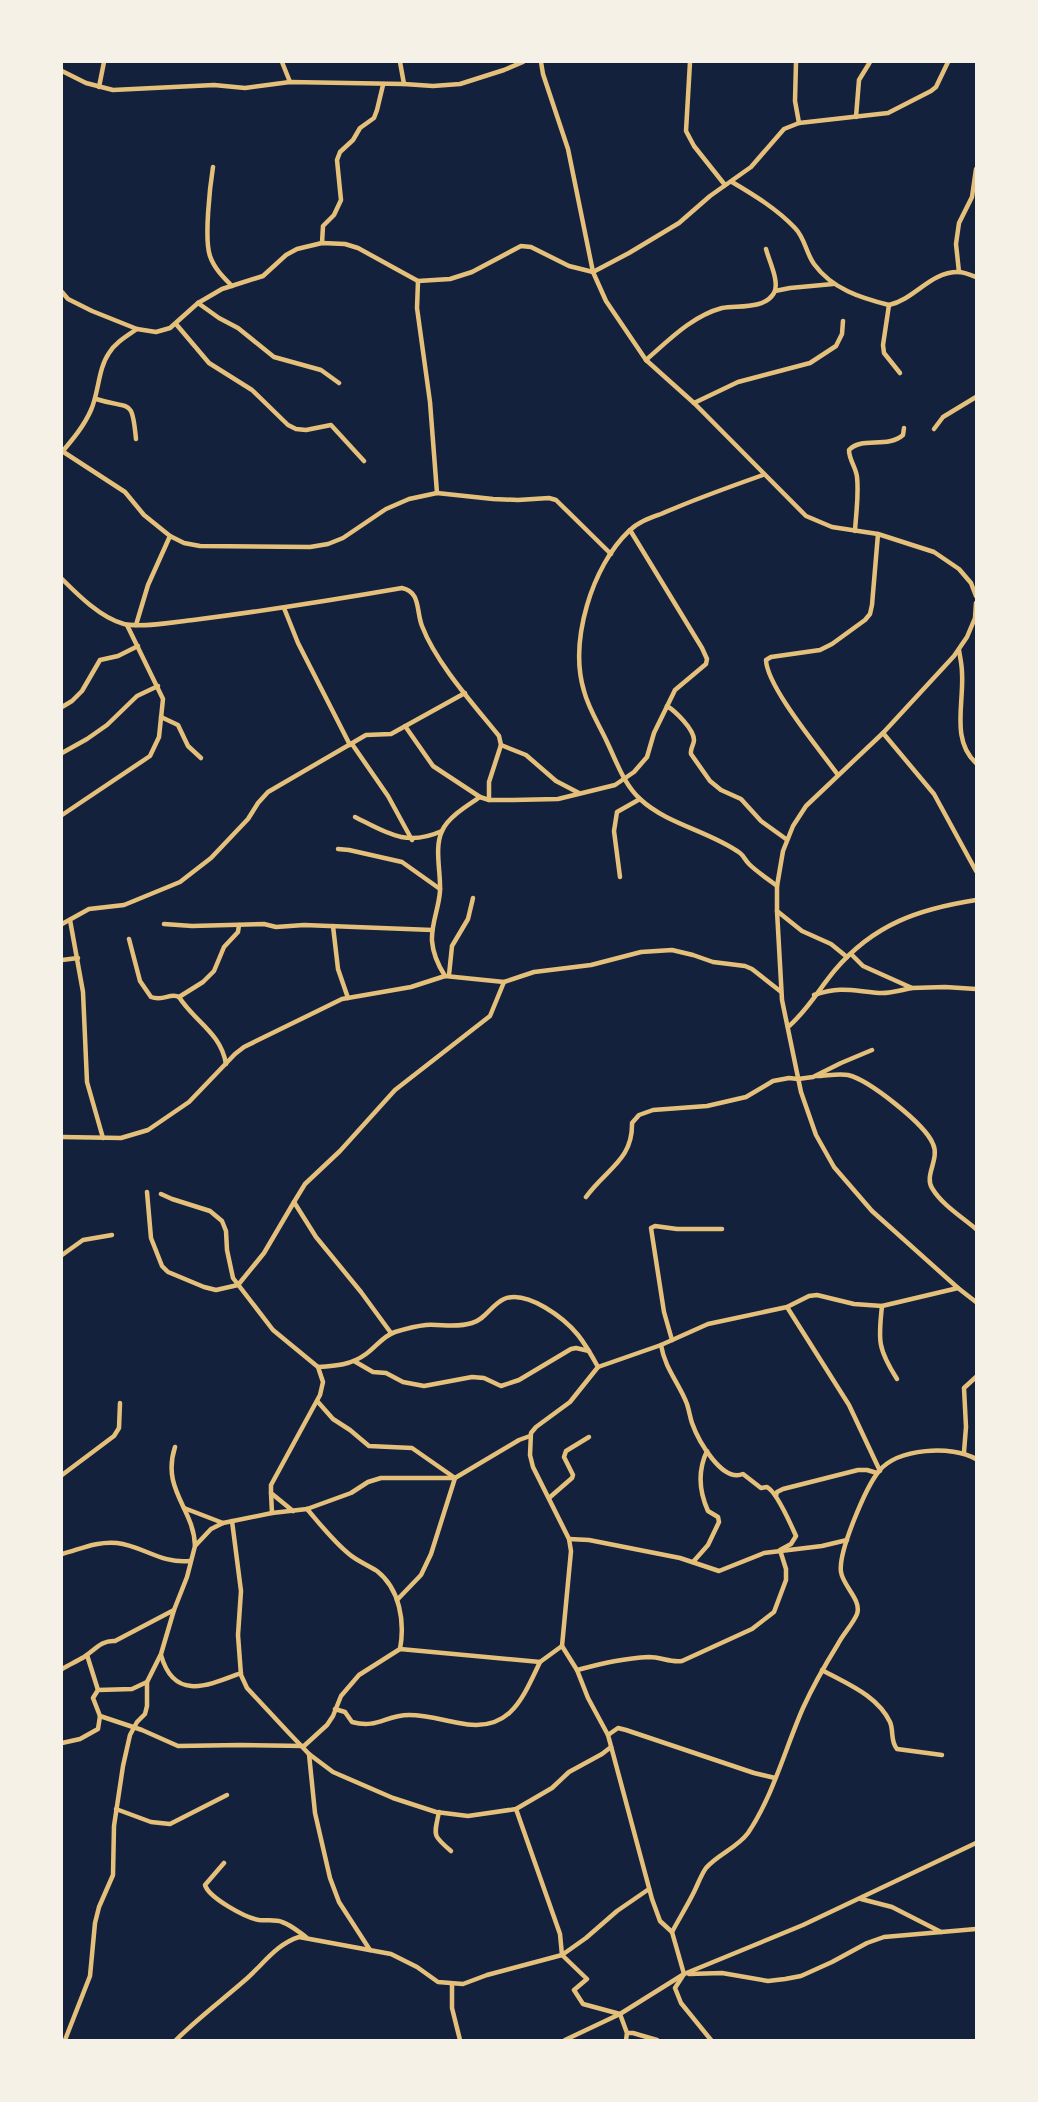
<svg xmlns="http://www.w3.org/2000/svg" width="1038" height="2102" viewBox="0 0 1038 2102" font-family="'PT Sans',sans-serif">
	<style>
		.lines { fill: none; stroke-linecap: round; stroke-linejoin: round }
		.minor { stroke: #e5c07b; stroke-width: 4.5 }
	</style>
	<rect width="100%" height="100%" fill="#14213d"/>
	<g class="lines">
		<!-- minor -->
		<g class="minor">
			<polyline points="282,62 290,82"/>
			<polyline points="400,62 404,84"/>
			<polyline points="541,62 543,74 568,149 593,272 606,301 646,360 694,403 806,516 832,527 878,534 934,552 959,569 971,583 976,596"/>
			<polyline points="690,62 686,131 694,146 725,185"/>
			<polyline points="796,62 795,101 799,123"/>
			<polyline points="62,71 86,83 113,90 214,85 245,88 290,82 404,84 433,86 460,84 504,70 523,62"/>
			<polyline points="99,87 104,62"/>
			<polyline points="856,117 859,80 870,62"/>
			<path d="M213,167C210,186 204,239 210,256C214,268 223,277 232,286"/>
			<path d="M732,182C754,195 777,209 795,228C805,238 806,253 814,264C832,289 861,298 889,305C915,299 930,272 958,272C964,272 971,275 976,277"/>
			<polyline points="322,243 323,226 334,215 341,200 337,160 340,152 353,140 360,128 374,118 377,110 383,85"/>
			<polyline points="959,272 956,244 959,223 972,197 976,169"/>
			<polyline points="418,281 417,308 430,402 437,493"/>
			<polyline points="775,291 790,288 833,284"/>
			<polyline points="62,292 68,299 92,311 137,329 156,332 170,328 198,303 222,289 263,276 286,255 297,249 322,243 345,244 358,248 418,281 450,279 472,272 521,246 531,247 569,266 593,272 629,253 679,223 710,196 751,167 784,129 799,123 888,113 931,91 936,87 948,62"/>
			<polyline points="198,303 219,318 238,328 274,357 321,370 339,383"/>
			<polyline points="889,305 883,345 884,353 900,373"/>
			<polyline points="176,324 209,363 252,390 288,425 296,429 306,430 331,425 364,461"/>
			<path d="M646,360C669,340 692,316 722,308C737,305 764,310 774,293C780,282 769,261 766,249"/>
			<path d="M96,399C131,410 132,397 136,439"/>
			<polyline points="694,403 738,382 810,363 836,346 842,334 843,321"/>
			<polyline points="934,429 943,417 976,397"/>
			<polyline points="62,451 125,492 144,515 170,536 184,543 200,546 310,547 328,544 343,538 386,509 409,499 437,493 493,499 518,500 549,498 556,500 611,554"/>
			<path d="M62,452C73,439 84,426 91,410C99,392 98,369 109,353C116,342 127,336 137,329"/>
			<path d="M763,475C729,487 695,499 661,514C650,518 638,522 629,531C592,566 569,641 584,691C589,710 600,726 608,744C617,763 624,784 640,799C668,825 710,831 740,853C744,856 745,860 749,864C757,872 768,879 777,886"/>
			<path d="M855,531C856,513 859,495 857,477C856,467 849,460 849,450C862,436 887,449 903,435L904,428"/>
			<path d="M62,579C78,595 101,618 124,624C141,628 175,622 193,620C263,611 333,600 402,588C421,592 416,611 422,626C436,663 474,705 499,736L501,745L489,782V800"/>
			<polyline points="976,603 975,618 967,637 954,656 883,733 806,806 793,826 783,851 777,886 777,911 782,1000 801,1092 816,1135 834,1167 872,1211 958,1288 976,1302"/>
			<polyline points="284,608 298,643 350,745"/>
			<polyline points="136,625 148,585 170,536"/>
			<path d="M959,650C960,657 962,665 962,673C964,704 951,740 976,763"/>
			<path d="M667,706C675,711 694,729 694,740C694,745 690,748 691,754L710,781L721,790L741,799L761,821L786,839"/>
			<polyline points="62,707 72,701 82,691 100,660 118,656 138,646"/>
			<polyline points="161,717 178,725 188,746 201,758"/>
			<polyline points="405,726 433,766 480,797"/>
			<polyline points="883,733 934,794 976,871"/>
			<polyline points="352,744 388,796 412,840"/>
			<polyline points="501,745 526,755 556,781 579,793"/>
			<polyline points="62,753 87,739 107,725 137,696 158,686"/>
			<path d="M838,775C820,750 767,687 766,660L771,657L820,650L832,644L865,620L870,614L872,605L878,534"/>
			<polyline points="62,815 150,756 159,737 163,699 127,625"/>
			<path d="M355,817C387,833 406,847 442,831"/>
			<polyline points="338,849 349,850 402,862 440,889"/>
			<polyline points="620,877 614,831 617,812 640,799"/>
			<polyline points="777,911 802,931 831,944 847,957"/>
			<polyline points="70,920 83,992 87,1082 103,1138"/>
			<polyline points="62,924 89,909 124,905 180,882 211,858 248,819 258,803 268,792 366,735 391,734 465,693"/>
			<polyline points="164,924 192,926 264,924 276,927 304,925 432,930"/>
			<polyline points="333,926 338,969 348,998"/>
			<path d="M129,939L140,981L151,997C164,1002 170,992 179,997C195,1022 221,1033 226,1064"/>
			<polyline points="851,954 863,966 912,988 945,987 976,989"/>
			<polyline points="62,960 78,958"/>
			<polyline points="449,975 452,946 468,919 473,898"/>
			<path d="M445,976C438,965 433,954 432,941C431,924 439,908 440,891C441,872 434,848 442,831C448,817 468,805 480,797L489,800H513L558,799L615,785L634,772L647,757L654,733L675,690L706,664L707,659L702,648L630,530"/>
			<path d="M814,995C842,986 852,991 879,993C890,994 901,990 912,988"/>
			<polyline points="179,997 203,982 214,971 224,947 238,932 239,925"/>
			<path d="M788,1027C807,1011 819,989 835,970C874,924 919,909 976,900"/>
			<path d="M816,1076C826,1076 838,1073 848,1075C869,1080 925,1124 933,1144C940,1159 924,1175 932,1188C942,1205 962,1217 976,1229"/>
			<polyline points="62,1137 121,1138 148,1130 189,1102 235,1054 244,1047 342,999 411,987 445,976 504,982 534,972 591,965 641,952 672,950 693,955 713,962 745,966 752,969 780,991"/>
			<polyline points="147,1192 151,1238 162,1266 168,1272 204,1287 216,1290 238,1285 264,1253 294,1202"/>
			<polyline points="161,1194 172,1199 210,1211 222,1221 226,1231 227,1250 233,1278 273,1330 318,1367 323,1382 320,1395 271,1485 271,1493 293,1511"/>
			<path d="M586,1197C606,1169 633,1160 632,1123L639,1115L653,1110L707,1106L746,1097L773,1081L789,1078L798,1079L813,1077L841,1063L872,1050"/>
			<polyline points="62,1255 83,1240 112,1235"/>
			<path d="M882,1306C878,1341 878,1349 897,1379"/>
			<polyline points="787,1307 849,1405 880,1471"/>
			<polyline points="391,1333 361,1292 316,1237 294,1202 305,1184 340,1151 395,1090 490,1016 504,982"/>
			<polyline points="672,1340 664,1312 651,1228 655,1226 677,1229 722,1229"/>
			<polyline points="354,1361 373,1372 386,1373 403,1382 424,1386 472,1377 484,1378 501,1386 519,1380 571,1349 576,1348 589,1351"/>
			<path d="M318,1367C336,1366 351,1365 366,1354C376,1347 383,1336 395,1332C405,1329 416,1326 426,1325C441,1324 457,1328 472,1323C486,1319 491,1305 504,1299C527,1289 565,1319 578,1335C586,1345 592,1356 598,1367"/>
			<polyline points="318,1402 333,1419 350,1430 369,1446 412,1448 455,1478 431,1554 421,1575 397,1600"/>
			<path d="M175,1447C161,1490 194,1508 195,1546"/>
			<polyline points="964,1452 966,1427 964,1388 976,1377"/>
			<polyline points="62,1475 114,1436 119,1428 120,1403"/>
			<polyline points="271,1493 272,1513"/>
			<polyline points="776,1496 777,1492 783,1489 858,1470 867,1470 877,1473"/>
			<polyline points="549,1498 572,1478 573,1475 564,1457 566,1451 589,1437"/>
			<polyline points="184,1508 223,1523"/>
			<path d="M307,1509C320,1524 333,1541 349,1554C357,1561 368,1565 377,1571C400,1589 405,1622 400,1649"/>
			<polyline points="232,1521 241,1591 238,1635 241,1675 247,1688 288,1732 309,1754 333,1772 393,1798 436,1812 468,1816 516,1809 552,1788 569,1772 602,1754 611,1747"/>
			<polyline points="569,1539 589,1540 680,1558 719,1571 764,1553 822,1546 847,1540"/>
			<path d="M62,1554C81,1549 97,1541 117,1543C143,1546 161,1564 190,1561"/>
			<path d="M693,1562L708,1545L719,1522L718,1517L708,1511C699,1491 698,1470 707,1451"/>
			<polyline points="87,1655 98,1690"/>
			<path d="M161,1655C174,1701 207,1686 241,1673"/>
			<path d="M62,1669C69,1665 77,1661 84,1657C95,1650 101,1640 115,1641L174,1610"/>
			<path d="M577,1670C601,1664 624,1658 649,1657C661,1657 671,1663 682,1661L752,1629L774,1612L786,1580V1569L780,1550L791,1544L796,1536C791,1525 777,1492 767,1487L761,1488L743,1474C722,1483 698,1440 692,1423C690,1417 689,1410 687,1404C679,1383 665,1369 661,1345"/>
			<path d="M822,1670C847,1684 877,1695 890,1722C894,1731 890,1741 897,1749L942,1755"/>
			<path d="M335,1709L345,1712L352,1722C378,1729 385,1715 409,1715C427,1715 442,1720 459,1723C509,1734 522,1700 540,1662"/>
			<polyline points="100,1716 142,1730 178,1746 240,1745 304,1746 327,1725 333,1716 341,1696 359,1675 400,1649 540,1662 562,1646"/>
			<polyline points="608,1735 618,1728 626,1730 754,1773 775,1778"/>
			<polyline points="62,1743 80,1739 98,1729 100,1716 93,1698 98,1690 132,1689 147,1682 161,1654 174,1610 187,1577 195,1546 211,1529 223,1523 272,1513 307,1509 351,1493 368,1482 381,1478 455,1478 519,1440 530,1436"/>
			<polyline points="309,1754 315,1813 330,1878 339,1902 370,1950"/>
			<polyline points="116,1809 151,1822 170,1824 227,1795"/>
			<polyline points="516,1809 560,1934 562,1955 587,1979 574,1990 583,2004 620,2014 627,2033 626,2040"/>
			<path d="M439,1812C434,1836 432,1835 451,1851"/>
			<path d="M224,1863L205,1885C209,1898 246,1918 259,1920C267,1921 275,1919 282,1922C291,1925 299,1932 306,1937"/>
			<polyline points="861,1899 892,1907 941,1932"/>
			<polyline points="672,1932 660,1921 652,1899 608,1735 588,1698 577,1670 562,1646 571,1551 569,1539 533,1467 530,1455 531,1433 536,1427 570,1402 598,1367 661,1345 708,1324 787,1307 809,1296 817,1295 854,1304 882,1306 958,1288"/>
			<polyline points="689,1974 722,1973 768,1981 785,1979 801,1976 832,1962 867,1943 884,1937 976,1929"/>
			<polyline points="452,1985 452,2008 460,2040"/>
			<polyline points="627,2033 633,2033 657,2040"/>
			<polyline points="65,2040 90,1976 95,1923 99,1907 113,1875 114,1826 123,1766 130,1735 137,1722 145,1714 147,1706 147,1682"/>
			<path d="M176,2040C197,2019 221,2001 244,1981C262,1966 276,1944 299,1937L391,1954L417,1967L438,1982L463,1984L487,1975L562,1955L586,1938L617,1911L649,1889"/>
			<polyline points="565,2040 620,2014 684,1974 803,1925 976,1843"/>
			<path d="M711,2040L681,2003L675,1988L684,1974L672,1932C679,1919 687,1906 694,1892C698,1884 701,1875 706,1868C718,1854 737,1848 748,1833C773,1796 785,1749 803,1708C813,1686 825,1665 838,1644C843,1634 853,1624 857,1614C862,1600 843,1586 841,1572C838,1552 866,1487 879,1471C898,1448 952,1445 976,1459"/>
		</g>
	</g>
	<!-- border -->
	<rect width="1038" height="2102" fill="none" stroke="#f6f1e7" stroke-width="126"/>
</svg>
